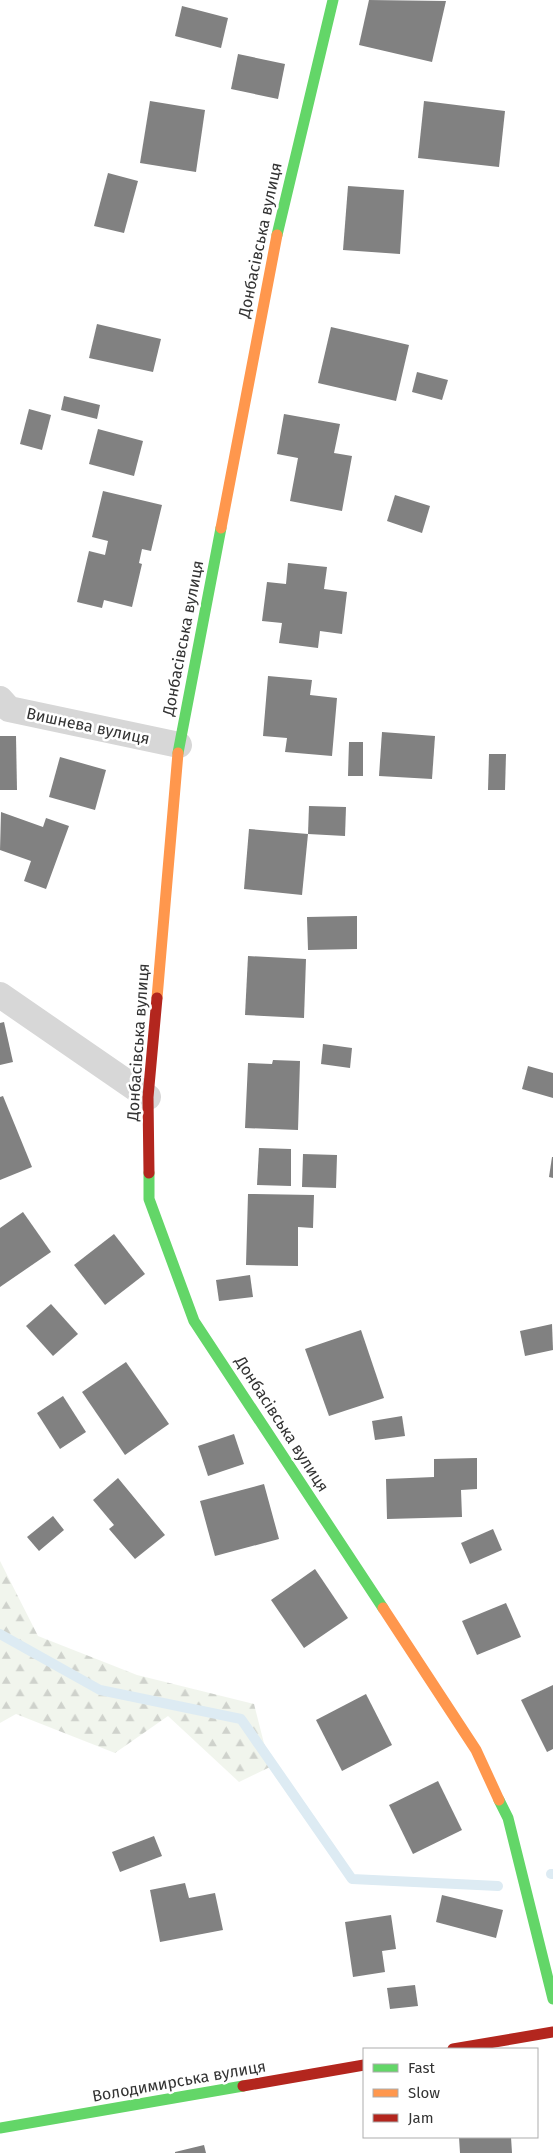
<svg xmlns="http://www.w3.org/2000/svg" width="553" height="2153" viewBox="0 0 553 2153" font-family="'Fira Sans',sans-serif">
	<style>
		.forest { fill: url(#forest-firs) }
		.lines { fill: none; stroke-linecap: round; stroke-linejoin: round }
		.stream { stroke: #ddebf3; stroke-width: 10 }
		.building { fill: #818181 }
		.street { stroke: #d7d7d7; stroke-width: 26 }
		.fast { stroke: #63d668; stroke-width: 11 }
		.slow { stroke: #ff974d; stroke-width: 11 }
		.jam { stroke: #b3261e; stroke-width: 11 }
		.labels { text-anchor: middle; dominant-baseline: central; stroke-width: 5; stroke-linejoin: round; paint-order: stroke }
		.street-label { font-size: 16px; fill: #333; stroke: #fff }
	</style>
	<defs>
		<pattern id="forest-firs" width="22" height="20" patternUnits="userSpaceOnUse" patternTransform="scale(1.25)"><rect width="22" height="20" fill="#f1f5ed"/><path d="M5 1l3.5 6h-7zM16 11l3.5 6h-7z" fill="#cfd2cc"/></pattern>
	</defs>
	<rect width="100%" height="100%" fill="#fff"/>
	<!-- forest -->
	<polygon class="forest" points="0,1561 38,1636 137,1675 254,1704 270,1767 239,1782 168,1716 115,1753 16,1714 0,1723"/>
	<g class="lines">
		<!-- stream -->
		<g class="stream">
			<polyline points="0,1634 100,1690 241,1719 352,1879 498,1886"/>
			<polyline points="551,1874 553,1874"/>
		</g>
	</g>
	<!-- building -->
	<g class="building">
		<polygon points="369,0 446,1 432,62 359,45"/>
		<polygon points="182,6 228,18 221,48 175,36"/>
		<polygon points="238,54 285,64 278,99 231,89"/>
		<polygon points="150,101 205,110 196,172 140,163"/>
		<polygon points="424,101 505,111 499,167 418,158"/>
		<polygon points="108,173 138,181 124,233 94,226"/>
		<polygon points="348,186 404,190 400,254 343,250"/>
		<polygon points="97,324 161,339 153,372 89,358"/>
		<polygon points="331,327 409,345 396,401 318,383"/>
		<polygon points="417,372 448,380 442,400 412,392"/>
		<polygon points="64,396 100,405 97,419 61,410"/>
		<polygon points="29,409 51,415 42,450 20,444"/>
		<polygon points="284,414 340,424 334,453 352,456 342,511 290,501 298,458 277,454"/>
		<polygon points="98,429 143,441 134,476 89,464"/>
		<polygon points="103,491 162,505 151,551 142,549 139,563 142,564 132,607 104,600 102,608 77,602 89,551 105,555 108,541 92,537"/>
		<polygon points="395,495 430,506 422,533 387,521"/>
		<polygon points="288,563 327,567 324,589 347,592 342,634 320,631 318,648 279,643 282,623 262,621 267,582 286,584"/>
		<polygon points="268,676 312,680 310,695 337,698 332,756 285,752 287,738 263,736"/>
		<polygon points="382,732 435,736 432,779 379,776"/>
		<polygon points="0,736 16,736 17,790 0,790"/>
		<polygon points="349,742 363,742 363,776 348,776"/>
		<polygon points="489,754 506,754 505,790 488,790"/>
		<polygon points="60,757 106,770 95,810 49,797"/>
		<polygon points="309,806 346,807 345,836 308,834"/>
		<polygon points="1,812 43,827 46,818 69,826 46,889 24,881 31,861 0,850"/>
		<polygon points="249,829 308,834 302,895 244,889"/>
		<polygon points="357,916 357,949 308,950 307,917"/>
		<polygon points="248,956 306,959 304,1018 245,1015"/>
		<polygon points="4,1022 13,1062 0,1065 0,1023"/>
		<polygon points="323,1044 352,1048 350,1068 321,1064"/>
		<polygon points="273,1060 300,1061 298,1130 245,1128 248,1063 272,1064"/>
		<polygon points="528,1066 553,1073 553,1098 522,1089"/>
		<polygon points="3,1096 32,1167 0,1180 0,1097"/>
		<polygon points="259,1148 291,1149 291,1186 257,1185"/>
		<polygon points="303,1154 337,1155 336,1188 302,1187"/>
		<polygon points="552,1157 553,1157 553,1178 549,1177"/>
		<polygon points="248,1194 314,1195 313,1228 298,1227 298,1266 246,1265"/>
		<polygon points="23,1212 51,1252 0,1287 0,1228"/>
		<polygon points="114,1234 145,1274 105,1305 74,1265"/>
		<polygon points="250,1275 253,1297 219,1301 216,1280"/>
		<polygon points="51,1304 78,1334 53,1356 26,1326"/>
		<polygon points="552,1324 553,1350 525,1356 520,1331"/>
		<polygon points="361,1330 384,1398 329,1416 305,1349"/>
		<polygon points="126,1362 169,1424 125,1455 82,1392"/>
		<polygon points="63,1396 86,1432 60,1449 37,1413"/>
		<polygon points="402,1416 405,1436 375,1440 372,1421"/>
		<polygon points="234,1434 244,1464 208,1476 198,1446"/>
		<polygon points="477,1458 477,1489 461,1490 462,1517 387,1519 386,1479 434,1477 434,1459"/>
		<polygon points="118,1478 165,1535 135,1559 109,1529 114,1525 93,1500"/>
		<polygon points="264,1484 279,1539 215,1556 200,1501"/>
		<polygon points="53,1516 64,1530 39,1551 27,1537"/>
		<polygon points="493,1529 502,1550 470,1564 461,1543"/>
		<polygon points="315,1569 348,1618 304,1648 271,1600"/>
		<polygon points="506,1603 521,1637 477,1655 462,1621"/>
		<polygon points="553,1685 553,1749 547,1752 521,1700"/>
		<polygon points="366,1694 392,1745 342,1771 316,1720"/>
		<polygon points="438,1781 462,1830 413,1854 389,1805"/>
		<polygon points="154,1836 162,1856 120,1872 112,1852"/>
		<polygon points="185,1883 189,1898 215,1893 223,1930 160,1942 150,1890"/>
		<polygon points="442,1895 503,1910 496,1938 436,1922"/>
		<polygon points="391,1915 396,1949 382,1951 385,1972 353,1977 345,1922"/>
		<polygon points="415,1985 418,2006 390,2009 387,1988"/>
		<polygon points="459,2137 511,2137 512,2153 460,2153"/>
		<polygon points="204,2145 206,2153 175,2153 175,2152"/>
	</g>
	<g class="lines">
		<!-- street -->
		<g class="street">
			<polyline points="0,699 9,709 179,745"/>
			<polyline points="0,995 148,1097"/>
		</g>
		<!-- fast -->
		<g class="fast">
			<polyline points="277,235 333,0"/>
			<polyline points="178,753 221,528"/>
			<polyline points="149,1173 149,1199 194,1321 383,1608"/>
			<polyline points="499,1800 508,1818 553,1999"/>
			<polyline points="0,2128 243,2086"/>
		</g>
		<!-- slow -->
		<g class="slow">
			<polyline points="221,528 277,235"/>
			<polyline points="157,998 178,753"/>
			<polyline points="383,1608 476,1750 499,1800"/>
		</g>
		<!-- jam -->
		<g class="jam">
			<polyline points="149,1173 148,1097 157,998"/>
			<polyline points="453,2049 553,2032"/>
			<polyline points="243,2086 364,2065"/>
		</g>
	</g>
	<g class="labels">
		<!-- street labels -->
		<g class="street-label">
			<text transform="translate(260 240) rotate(-78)">Донбасівська вулиця</text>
			<text transform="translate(183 638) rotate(-79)">Донбасівська вулиця</text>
			<text transform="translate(88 726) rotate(12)">Вишнева вулиця</text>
			<text transform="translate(138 1042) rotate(-86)">Донбасівська вулиця</text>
			<text transform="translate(282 1424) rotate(57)">Донбасівська вулиця</text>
			<text transform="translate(179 2081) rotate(-10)">Володимирська вулиця</text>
		</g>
	</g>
	<!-- legend -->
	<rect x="363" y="2048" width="175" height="90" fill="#ffffff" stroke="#adadad"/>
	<rect x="373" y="2064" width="25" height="8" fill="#63d668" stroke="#adadad"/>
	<text x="408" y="2073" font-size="15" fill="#333333">Fast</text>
	<rect x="373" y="2089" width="25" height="8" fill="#ff974d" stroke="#adadad"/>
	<text x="408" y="2098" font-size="15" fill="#333333">Slow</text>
	<rect x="373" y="2114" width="25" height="8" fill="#b3261e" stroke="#adadad"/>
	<text x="408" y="2123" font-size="15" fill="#333333">Jam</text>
</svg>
